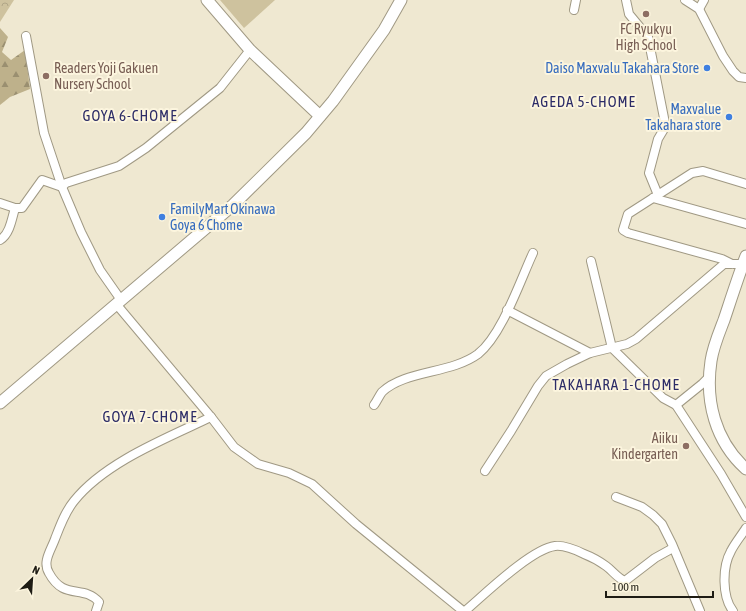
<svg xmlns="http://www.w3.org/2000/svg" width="746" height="611" viewBox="0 0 746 611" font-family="'Asap Condensed',sans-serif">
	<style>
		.grass { fill: #cec29e }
		.forest { fill: url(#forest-firs) }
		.park { fill: url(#park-crowns) }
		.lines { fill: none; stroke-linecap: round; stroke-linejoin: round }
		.street-casing { stroke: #a09984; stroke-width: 10 }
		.secondary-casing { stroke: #a09984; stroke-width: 13 }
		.street { stroke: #fff; stroke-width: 8 }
		.secondary { stroke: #fff; stroke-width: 11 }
		.education-dot { fill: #8d6e63; stroke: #fcf5de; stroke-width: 1.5 }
		.shop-dot { fill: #3f7fe0; stroke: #fcf5de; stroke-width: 1.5 }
		.labels { text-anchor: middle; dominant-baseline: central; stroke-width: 4; stroke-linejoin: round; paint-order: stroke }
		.education-label { font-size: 14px; fill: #785e54; stroke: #fcf5de }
		.shop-label { font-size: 14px; fill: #366cbe; stroke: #fcf5de; text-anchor: end }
		.neighbourhood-label { font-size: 15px; letter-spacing: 1px; fill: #2c2c67; stroke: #fcf5de }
	</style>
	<defs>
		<pattern id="forest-firs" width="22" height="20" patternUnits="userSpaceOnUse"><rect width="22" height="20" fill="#beb18b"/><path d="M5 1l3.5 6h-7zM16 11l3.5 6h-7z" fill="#9a8f70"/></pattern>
		<pattern id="park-crowns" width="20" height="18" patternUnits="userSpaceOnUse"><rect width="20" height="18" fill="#cec29e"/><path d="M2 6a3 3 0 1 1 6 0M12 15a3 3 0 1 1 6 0" fill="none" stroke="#b0a687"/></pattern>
	</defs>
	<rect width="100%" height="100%" fill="#efe8d1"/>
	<!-- grass -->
	<polygon class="grass" points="220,0 275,0 244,28"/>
	<!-- forest -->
	<polygon class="forest" points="0,28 8,37 2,52 11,60 25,50 30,89 10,97 0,105"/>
	<!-- park -->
	<polygon class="park" points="0,0 14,0 0,22"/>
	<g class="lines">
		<defs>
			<g id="street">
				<polyline points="626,0 629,14 648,37 664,118 664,129 658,139 649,173 658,195"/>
				<polyline points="685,0 699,9 723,56 733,71 739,77 746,78"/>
				<polyline points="699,9 704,0"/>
				<polyline points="574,10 576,0"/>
				<polyline points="26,36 44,133 62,187 81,232 100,270 121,300"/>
				<polyline points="62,187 66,183 119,166 146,148 220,88 250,50"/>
				<polyline points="653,198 746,224"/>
				<polyline points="0,203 15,208 22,208 42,180 62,187"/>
				<path d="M0,240C10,234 12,218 15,208"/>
				<polyline points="591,261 612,348 663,398 676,405 721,474 746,517"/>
				<polyline points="732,264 722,259 628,233 623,230 628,214 692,173 703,171 746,184"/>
				<polyline points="117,305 211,417 234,447 258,464 289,473 312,484 356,524 463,611"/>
				<polyline points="507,310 590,353"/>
				<path d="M374,405C377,401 379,396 382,392C405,370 451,374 478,354C502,335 520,281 533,253"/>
				<polyline points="676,405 702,384 710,376"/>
				<polyline points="485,471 511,431 538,386 546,376 567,364 590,353 627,344 636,339 724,264 743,264"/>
				<polyline points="616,497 642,507 653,515 662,524 672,544 700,611"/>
				<path d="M96,611L99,602C83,584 64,601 49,573C42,562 51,550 55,539C60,526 65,512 74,501C105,462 167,438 211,417"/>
				<path d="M465,611C484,595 531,549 555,546C564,545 576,550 584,554C592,557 599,561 606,566C613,571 617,578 625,581L655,558L673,548"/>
				<path d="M733,611C722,597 722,567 731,551C735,543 741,536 746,528"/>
			</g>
			<g id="secondary">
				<polyline points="207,0 250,50 320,116"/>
				<path d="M746,256C738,277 731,299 724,320C719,333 713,347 711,361C705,401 715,441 746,469"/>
				<polyline points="0,403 233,205 306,133 333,101 384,30 401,0"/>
			</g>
		</defs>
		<!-- street casing -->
		<use href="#street" class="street-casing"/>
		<!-- secondary casing -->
		<use href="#secondary" class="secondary-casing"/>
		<!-- street -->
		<use href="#street" class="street"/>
		<!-- secondary -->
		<use href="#secondary" class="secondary"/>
	</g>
	<!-- markers -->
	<g class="education-dot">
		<circle cx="646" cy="14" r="4"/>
		<circle cx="46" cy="76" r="4"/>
		<circle cx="686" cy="446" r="4"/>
	</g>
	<g class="shop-dot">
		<circle cx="707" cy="68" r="4"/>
		<circle cx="729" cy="117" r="4"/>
		<circle cx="162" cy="217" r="4"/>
	</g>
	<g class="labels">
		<!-- education labels -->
		<g class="education-label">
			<text x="646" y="29">FC Ryukyu<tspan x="646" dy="16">High School</tspan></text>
			<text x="54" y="68" text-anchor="start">Readers Yoji Gakuen<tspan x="54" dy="16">Nursery School</tspan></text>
			<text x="678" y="438" text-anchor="end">Aiiku<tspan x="678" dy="16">Kindergarten</tspan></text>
		</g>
		<!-- shop labels -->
		<g class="shop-label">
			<text x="699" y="68">Daiso Maxvalu Takahara Store</text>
			<text x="721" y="109">Maxvalue<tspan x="721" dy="16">Takahara store</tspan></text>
			<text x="170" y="209" text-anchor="start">FamilyMart Okinawa<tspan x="170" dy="16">Goya 6 Chome</tspan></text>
		</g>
		<!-- neighbourhood labels -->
		<g class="neighbourhood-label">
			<text x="584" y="101">AGEDA 5-CHOME</text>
			<text x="130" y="115">GOYA 6-CHOME</text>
			<text x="616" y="384">TAKAHARA 1-CHOME</text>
			<text x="150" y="416">GOYA 7-CHOME</text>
		</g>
	</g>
	<!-- north arrow -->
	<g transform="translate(32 579) rotate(25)" stroke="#fcf5de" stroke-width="3" paint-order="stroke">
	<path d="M0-3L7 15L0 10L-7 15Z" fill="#1e1c14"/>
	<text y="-6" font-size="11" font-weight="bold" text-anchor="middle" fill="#1e1c14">N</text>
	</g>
	<!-- scale -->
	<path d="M606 591v6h107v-6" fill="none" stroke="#1e1c14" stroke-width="2"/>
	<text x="612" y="591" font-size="12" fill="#1e1c14" stroke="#fcf5de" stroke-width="3" paint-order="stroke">100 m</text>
</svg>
